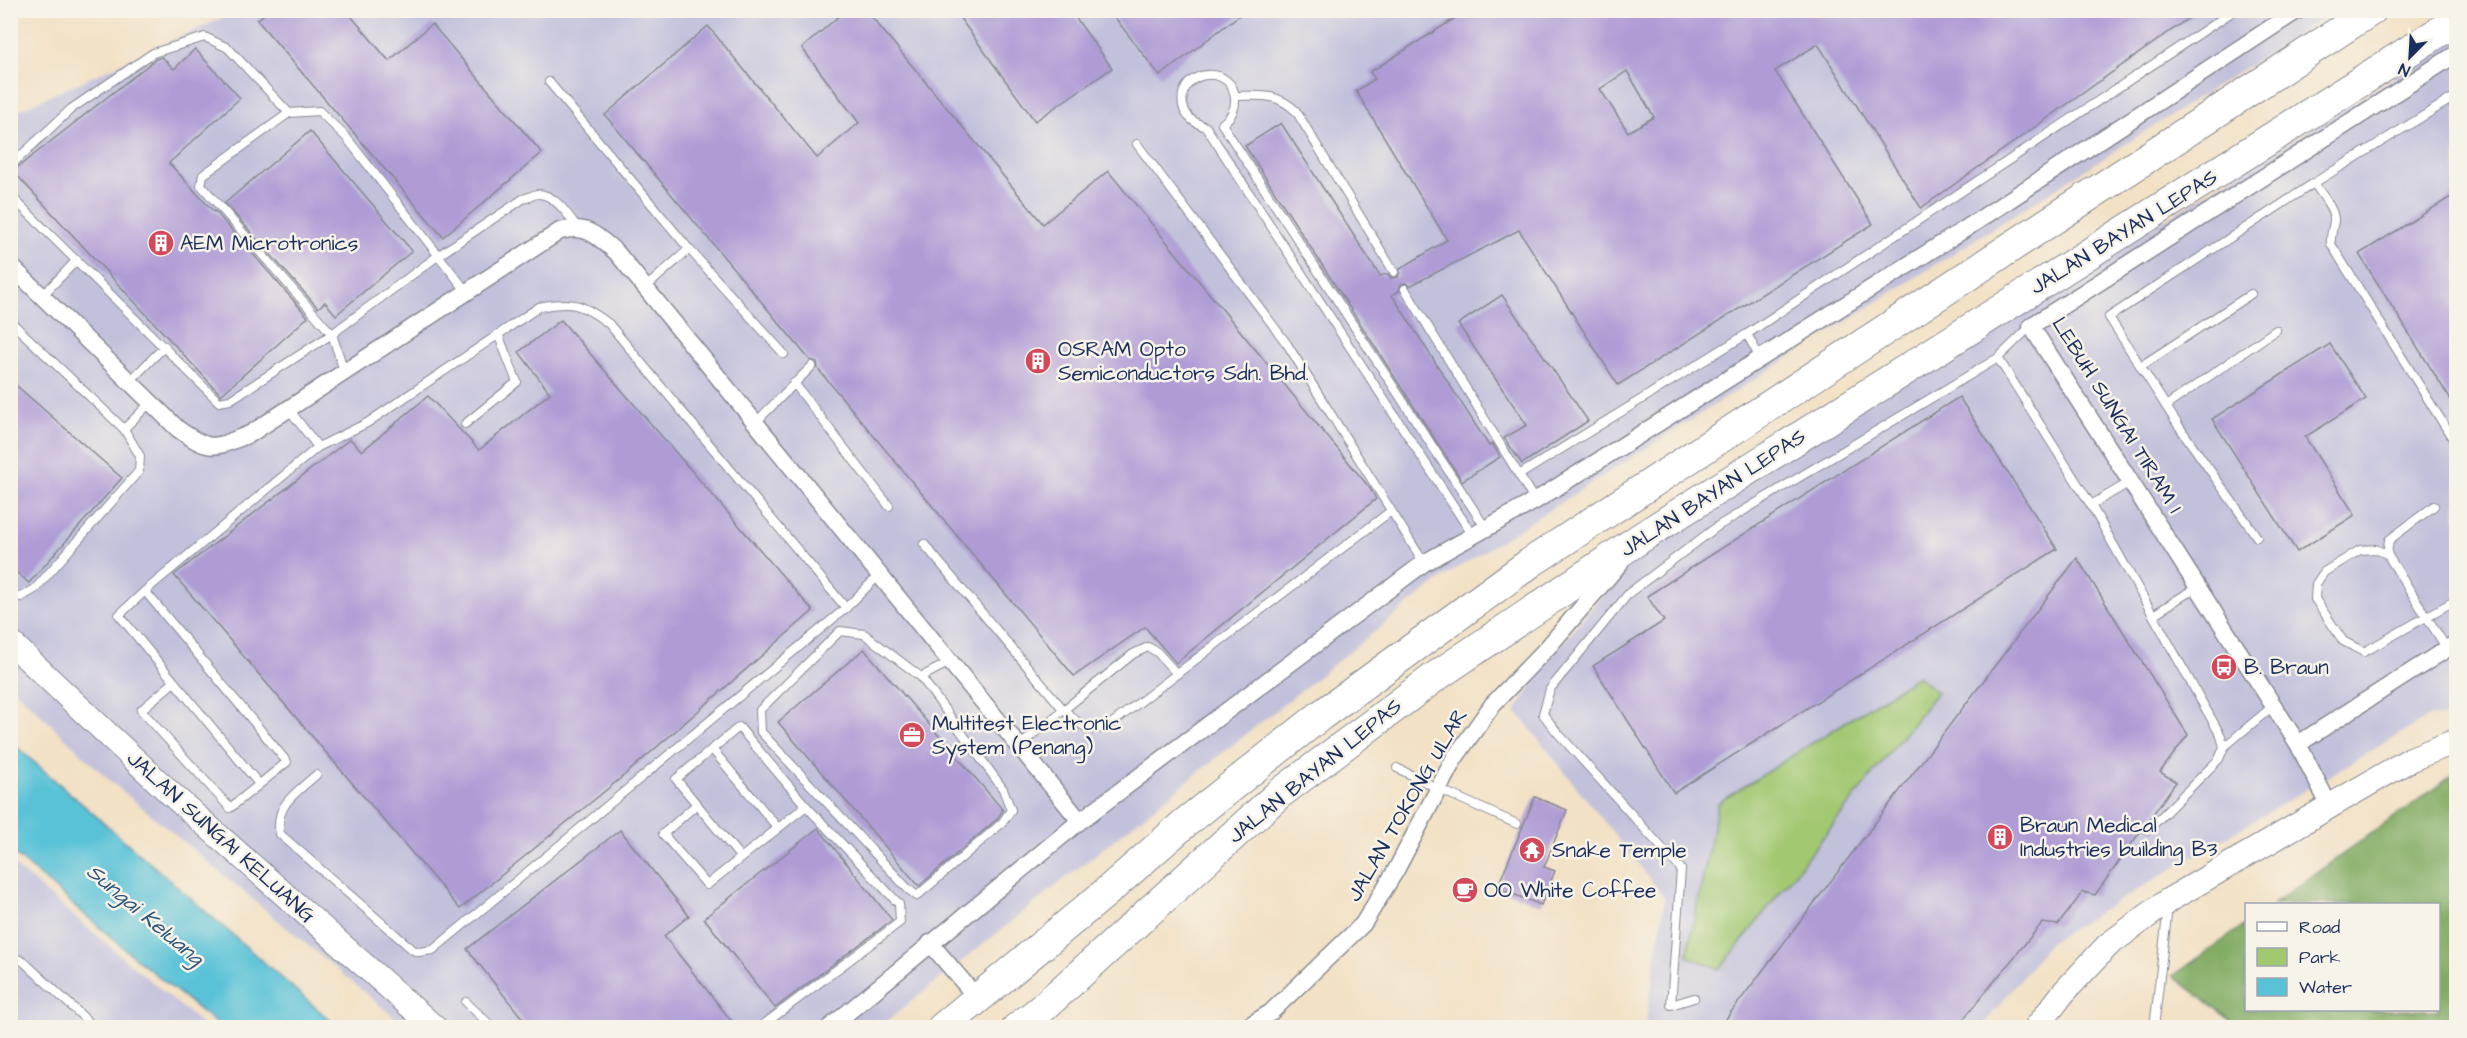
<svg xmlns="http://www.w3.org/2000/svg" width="2467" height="1038" viewBox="0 0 2467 1038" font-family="'Architects Daughter',sans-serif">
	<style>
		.industrial { fill: #c2c1dc }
		.green { fill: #a3c872; stroke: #5f7c68; stroke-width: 1.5 }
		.forest { fill: #82ac64; stroke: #4e6e61; stroke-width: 1.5 }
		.water { fill: #5ac2d7; stroke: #3a789a; stroke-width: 1.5 }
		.building { fill: #af9cd5; fill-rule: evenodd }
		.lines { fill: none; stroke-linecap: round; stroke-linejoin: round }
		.lane-casing { stroke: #868892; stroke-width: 10 }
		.street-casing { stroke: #868892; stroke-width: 19 }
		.secondary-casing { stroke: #868892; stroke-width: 26 }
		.highway-casing { stroke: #868892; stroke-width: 32 }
		.lane { stroke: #fff; stroke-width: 8 }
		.street { stroke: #fff; stroke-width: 16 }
		.secondary { stroke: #fff; stroke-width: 24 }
		.highway { stroke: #fff; stroke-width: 30 }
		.labels { text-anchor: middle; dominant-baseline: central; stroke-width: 5; stroke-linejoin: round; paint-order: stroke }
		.street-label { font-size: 21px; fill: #1b2f5e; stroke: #f7f3e8 }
		.poi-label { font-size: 21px; fill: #1b2f5e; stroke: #f7f3e8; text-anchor: start }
		.water-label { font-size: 22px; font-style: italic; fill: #2b547c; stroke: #f7f3e8 }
	</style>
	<rect width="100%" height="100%" fill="#f7f3e8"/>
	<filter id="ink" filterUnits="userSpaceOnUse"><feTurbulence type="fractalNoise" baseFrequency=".0167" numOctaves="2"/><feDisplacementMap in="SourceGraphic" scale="12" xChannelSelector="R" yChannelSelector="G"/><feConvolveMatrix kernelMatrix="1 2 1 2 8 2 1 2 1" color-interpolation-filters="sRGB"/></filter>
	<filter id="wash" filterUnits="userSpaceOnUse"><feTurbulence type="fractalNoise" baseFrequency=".008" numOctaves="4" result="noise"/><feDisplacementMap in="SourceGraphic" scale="24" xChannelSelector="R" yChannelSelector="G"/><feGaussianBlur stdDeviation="1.35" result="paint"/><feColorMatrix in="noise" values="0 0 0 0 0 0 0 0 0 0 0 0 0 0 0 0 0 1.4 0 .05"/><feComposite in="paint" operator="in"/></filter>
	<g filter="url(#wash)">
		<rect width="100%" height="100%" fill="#f2e1c5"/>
		<!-- industrial -->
		<g class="industrial">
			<polygon points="239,10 2335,11 1442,578 878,1028 406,1027 108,779 11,686 10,114"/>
			<polygon points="2456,39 2456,718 2430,716 2050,942 1982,1027 1645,1028 1665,898 1516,711 1541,671 1599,598 1657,534"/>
			<polygon points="11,863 205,1027 11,1027"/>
		</g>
		<!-- green -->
		<polygon class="green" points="1918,676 1937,692 1720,969 1687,956 1718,803"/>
		<!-- forest -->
		<polygon class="forest" points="2456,773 2456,1027 2240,1027 2173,976 2246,924 2246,1010 2438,1010 2438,904 2273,904"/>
		<!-- water -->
		<polygon class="water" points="10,742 11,742 338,1027 221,1027 134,957 11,851"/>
		<g id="blocks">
			<!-- building -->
			<g class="building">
				<polygon points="269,10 346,10 389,61 432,24 542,153 443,237 257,20"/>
				<polygon points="846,10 866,10 1043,224 1108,171 1369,487 1376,499 1176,663 1145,627 1074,676 818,369 817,362 810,360 605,115 708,26 817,158 859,123 802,48"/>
				<polygon points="954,10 1070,10 1112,68 1035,121"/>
				<polygon points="1109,10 1246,10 1160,76"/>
				<path d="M1468,10H2200L1921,208L1818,44L1775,71L1873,224L1618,385L1519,230L1410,286L1405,283L1401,284L1399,291L1392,295L1489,446L1493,444L1500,457L1462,481L1245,146L1281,123L1380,276L1388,274L1391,278L1398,277L1400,269L1447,240L1356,91L1375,79L1370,72ZM1627,71L1654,117L1628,132L1600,89Z"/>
				<polygon points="195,49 240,98 169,163 214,212 215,211 308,317 221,395 13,171 156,59 162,57 174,69"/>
				<polygon points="310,131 412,251 336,315 325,302 318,308 225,203"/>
				<polygon points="2457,193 2457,410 2359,254"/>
				<polygon points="1502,295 1588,421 1522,464 1504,438 1527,425 1458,324"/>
				<polygon points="561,320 813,611 627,773 460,909 174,575 350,439 362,451 428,396 479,450 550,393 519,352"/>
				<polygon points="2330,344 2366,399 2305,437 2355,515 2297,552 2212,419"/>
				<polygon points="10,380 122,478 29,583 10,567"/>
				<polygon points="1959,397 2057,549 1674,793 1593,666 1664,621 1647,596"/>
				<polygon points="2077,558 2188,735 2160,772 2176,782 2095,895 2083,892 2058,925 2042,923 1956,1028 1719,1028"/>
				<polygon points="864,649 1003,810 997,819 919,886 778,722"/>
				<polygon points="1535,797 1567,810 1544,867 1555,871 1541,905 1497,888"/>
				<polygon points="818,828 892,920 775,1008 704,918"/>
				<polygon points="620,830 689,916 664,936 737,1028 530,1028 467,949"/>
			</g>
		</g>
	</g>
	<g filter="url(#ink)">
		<use href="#blocks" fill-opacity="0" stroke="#868892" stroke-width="1.5"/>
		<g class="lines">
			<defs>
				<g id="lane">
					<polyline points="549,82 689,249 784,354"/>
					<path d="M1235,96C1261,96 1275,92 1296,111L1394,272"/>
					<polyline points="289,113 203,175 201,185 332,334 344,371"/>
					<polyline points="1137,144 1287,344 1424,563"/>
					<polyline points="10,166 71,109 153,53 205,37 228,48 289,113 319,111 346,137 467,292"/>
					<path d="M2314,183C2320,193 2335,209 2334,221C2333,229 2330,235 2331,244L2456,444"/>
					<path d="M10,195L219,402L230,400L332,334L439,255L523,199C527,198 533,195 537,194C554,193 568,215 577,227"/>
					<polyline points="645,288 689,249"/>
					<polyline points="1405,289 1535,501"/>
					<polyline points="42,296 77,260"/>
					<polyline points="10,321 124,429 140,456 139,471 35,589 21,597 10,594"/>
					<polyline points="1747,334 1760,358"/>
					<polyline points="1998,358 2091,505 2221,736 2224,747 2219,759 2148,830"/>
					<polyline points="2141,366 2251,294"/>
					<polyline points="130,381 165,346"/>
					<polyline points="794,383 889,506"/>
					<polyline points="2166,406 2276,330"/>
					<path d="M288,408L318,447L367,423L539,307C572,300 583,304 609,324L846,608"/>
					<polyline points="755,423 812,366"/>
					<polyline points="465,424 517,382 498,334"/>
					<polyline points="124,429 151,402"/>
					<polyline points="1519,475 1747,334 2235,10"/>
					<polyline points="2091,505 2130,482"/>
					<path d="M1472,534L1206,127C1195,123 1186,118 1183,106C1176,68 1236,63 1235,101C1235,111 1230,118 1222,124L1485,527"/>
					<polyline points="2257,537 2178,425 2109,317 2314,183 2456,96"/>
					<path d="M924,544L1063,709C1079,723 1085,733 1107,727L1391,511"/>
					<polyline points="2387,554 2389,540 2434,506"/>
					<polyline points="145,591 119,615 259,784"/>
					<polyline points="2153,615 2197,587"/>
					<polyline points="2447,649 2387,554 2375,549 2360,550 2324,572 2316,584 2315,599 2343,641 2364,652 2456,600"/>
					<polyline points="921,677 864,634 840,631 760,710 761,732 908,889 917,896 1002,823 1011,810 1003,789 921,677 950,662"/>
					<polyline points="174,682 141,710 230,808 287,762 145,591 318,447"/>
					<polyline points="1019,746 1133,654 1148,647 1157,652 1177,674"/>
					<polyline points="2224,747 2273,706"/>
					<polyline points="712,749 778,828"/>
					<polyline points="1397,768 1439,789 1517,824"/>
					<path d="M316,775C296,793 274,805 280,834L413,950L419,952L433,950L846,608L879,575"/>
					<polyline points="697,804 663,834 707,885 806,806"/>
					<polyline points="741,858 676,779 739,727 806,806 899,904 900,922 759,1028"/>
					<polyline points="10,955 24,962 95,1028"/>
					<polyline points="1694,998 1671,1005 1681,869 1556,731 1543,714 1550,689 1629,593 1718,526 1998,358 2031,326"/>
					<polyline points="466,1002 493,1028"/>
					<polyline points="2154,1028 2168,907"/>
				</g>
				<g id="street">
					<path d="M10,265L178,429C212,453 213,448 250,434L560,231C588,224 597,236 617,253L1080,821"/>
					<polyline points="2298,744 2456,643"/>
					<polyline points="2329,805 2298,744 2031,326 2456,54"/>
					<polyline points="930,943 977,998"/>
					<polyline points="829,1028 1080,821 1424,563 1535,501 1965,229 2298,10"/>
					<polyline points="1245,1028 1270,1013 1363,924 1396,870 1454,759 1493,704 1548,647 1620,563"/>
				</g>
				<g id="secondary">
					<polyline points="10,642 170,793 435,1028"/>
					<polyline points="2036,1028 2064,992 2108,945 2169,900 2411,759 2456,741"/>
				</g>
				<g id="highway">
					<polyline points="942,1028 1103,895 1185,823 1320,716 1530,563 2372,10"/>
					<polyline points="1017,1028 1038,1012 1279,794 1435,677 1642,537 2456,21"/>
				</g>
			</defs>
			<!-- lane casing -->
			<use href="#lane" class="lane-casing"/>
			<!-- street casing -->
			<use href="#street" class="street-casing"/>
			<!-- secondary casing -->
			<use href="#secondary" class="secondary-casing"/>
			<!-- highway casing -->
			<use href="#highway" class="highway-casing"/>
			<!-- lane -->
			<use href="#lane" class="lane"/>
			<!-- street -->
			<use href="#street" class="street"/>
			<!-- secondary -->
			<use href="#secondary" class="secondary"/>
			<!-- highway -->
			<use href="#highway" class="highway"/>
		</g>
	</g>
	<!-- icons -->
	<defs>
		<symbol id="building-disc" viewBox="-11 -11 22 22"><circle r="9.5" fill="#d1495b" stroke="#f7f3e8"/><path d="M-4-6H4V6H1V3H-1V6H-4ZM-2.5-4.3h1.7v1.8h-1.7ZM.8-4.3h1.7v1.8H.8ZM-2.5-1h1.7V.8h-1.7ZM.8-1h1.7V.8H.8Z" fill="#fff"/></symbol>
		<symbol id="bus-disc" viewBox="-11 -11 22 22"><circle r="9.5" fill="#d1495b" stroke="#f7f3e8"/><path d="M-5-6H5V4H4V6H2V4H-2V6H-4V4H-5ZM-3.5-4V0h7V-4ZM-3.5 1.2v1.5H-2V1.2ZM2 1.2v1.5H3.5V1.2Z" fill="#fff"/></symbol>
		<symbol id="office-disc" viewBox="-11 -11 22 22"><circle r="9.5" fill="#d1495b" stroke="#f7f3e8"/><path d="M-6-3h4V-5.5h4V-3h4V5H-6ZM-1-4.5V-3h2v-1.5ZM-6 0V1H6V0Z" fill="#fff"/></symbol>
		<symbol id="temple-disc" viewBox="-11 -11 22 22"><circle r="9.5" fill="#d1495b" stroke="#f7f3e8"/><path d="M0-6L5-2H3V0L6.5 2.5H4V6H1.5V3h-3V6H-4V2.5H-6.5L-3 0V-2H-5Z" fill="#fff"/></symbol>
		<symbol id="cafe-disc" viewBox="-11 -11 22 22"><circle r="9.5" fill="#d1495b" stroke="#f7f3e8"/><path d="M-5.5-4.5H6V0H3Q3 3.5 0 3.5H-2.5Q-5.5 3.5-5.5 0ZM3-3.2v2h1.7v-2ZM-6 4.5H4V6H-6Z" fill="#fff"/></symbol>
	</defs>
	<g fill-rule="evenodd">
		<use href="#building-disc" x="146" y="228" width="30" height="30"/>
		<use href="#building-disc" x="1023" y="346" width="30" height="30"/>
		<use href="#bus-disc" x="2209" y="652" width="30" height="30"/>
		<use href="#office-disc" x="897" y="720" width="30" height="30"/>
		<use href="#building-disc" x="1985" y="822" width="30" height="30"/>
		<use href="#temple-disc" x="1517" y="835" width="30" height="30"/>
		<use href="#cafe-disc" x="1450" y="875" width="30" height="30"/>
	</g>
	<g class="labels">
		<!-- street labels -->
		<g class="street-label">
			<text transform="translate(2124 232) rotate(-32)">JALAN BAYAN LEPAS</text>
			<text transform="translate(2117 415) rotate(58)">LEBUH SUNGAI TIRAM 1</text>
			<text transform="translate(1713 493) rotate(-33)">JALAN BAYAN LEPAS</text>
			<text transform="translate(1315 771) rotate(-39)">JALAN BAYAN LEPAS</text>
			<text transform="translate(1407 805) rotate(-60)">JALAN TOKONG ULAR</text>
			<text transform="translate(221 837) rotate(42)">JALAN SUNGAI KELUANG</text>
		</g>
		<!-- poi labels -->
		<g class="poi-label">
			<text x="180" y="243">AEM Microtronics</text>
			<text x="1058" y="349">OSRAM Opto<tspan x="1058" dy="24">Semiconductors Sdn. Bhd.</tspan></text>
			<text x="2244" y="667">B. Braun</text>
			<text x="932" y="723">Multitest Electronic<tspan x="932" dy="24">System (Penang)</tspan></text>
			<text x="2020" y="825">Braun Medical<tspan x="2020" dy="24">Industries building B3</tspan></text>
			<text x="1552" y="850">Snake Temple</text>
			<text x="1484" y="890">OO White Coffee</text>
		</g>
		<!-- water labels -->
		<g class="water-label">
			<text transform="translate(145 915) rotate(40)">Sungai Keluang</text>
		</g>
	</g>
	<!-- margin -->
	<rect width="2467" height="1038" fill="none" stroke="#f7f3e8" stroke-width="36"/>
	<!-- legend -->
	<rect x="2245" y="903" width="195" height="108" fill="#f7f3e8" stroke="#9fa5b1" stroke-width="1.5"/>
	<rect x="2257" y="922" width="30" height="9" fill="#ffffff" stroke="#9fa5b1" stroke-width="1.5"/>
	<text x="2299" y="933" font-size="18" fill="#1b2f5e">Road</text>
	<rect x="2257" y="948" width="30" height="18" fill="#a3c872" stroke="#9fa5b1" stroke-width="1.5"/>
	<text x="2299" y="963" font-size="18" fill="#1b2f5e">Park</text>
	<rect x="2257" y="978" width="30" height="18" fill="#5ac2d7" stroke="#9fa5b1" stroke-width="1.5"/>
	<text x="2299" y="993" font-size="18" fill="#1b2f5e">Water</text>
	<!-- north arrow -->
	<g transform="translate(2410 57) rotate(204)" stroke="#f7f3e8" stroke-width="4.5" paint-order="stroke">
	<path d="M0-4.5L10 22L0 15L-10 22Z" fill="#1b2f5e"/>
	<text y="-9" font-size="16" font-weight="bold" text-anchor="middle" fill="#1b2f5e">N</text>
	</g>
</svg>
